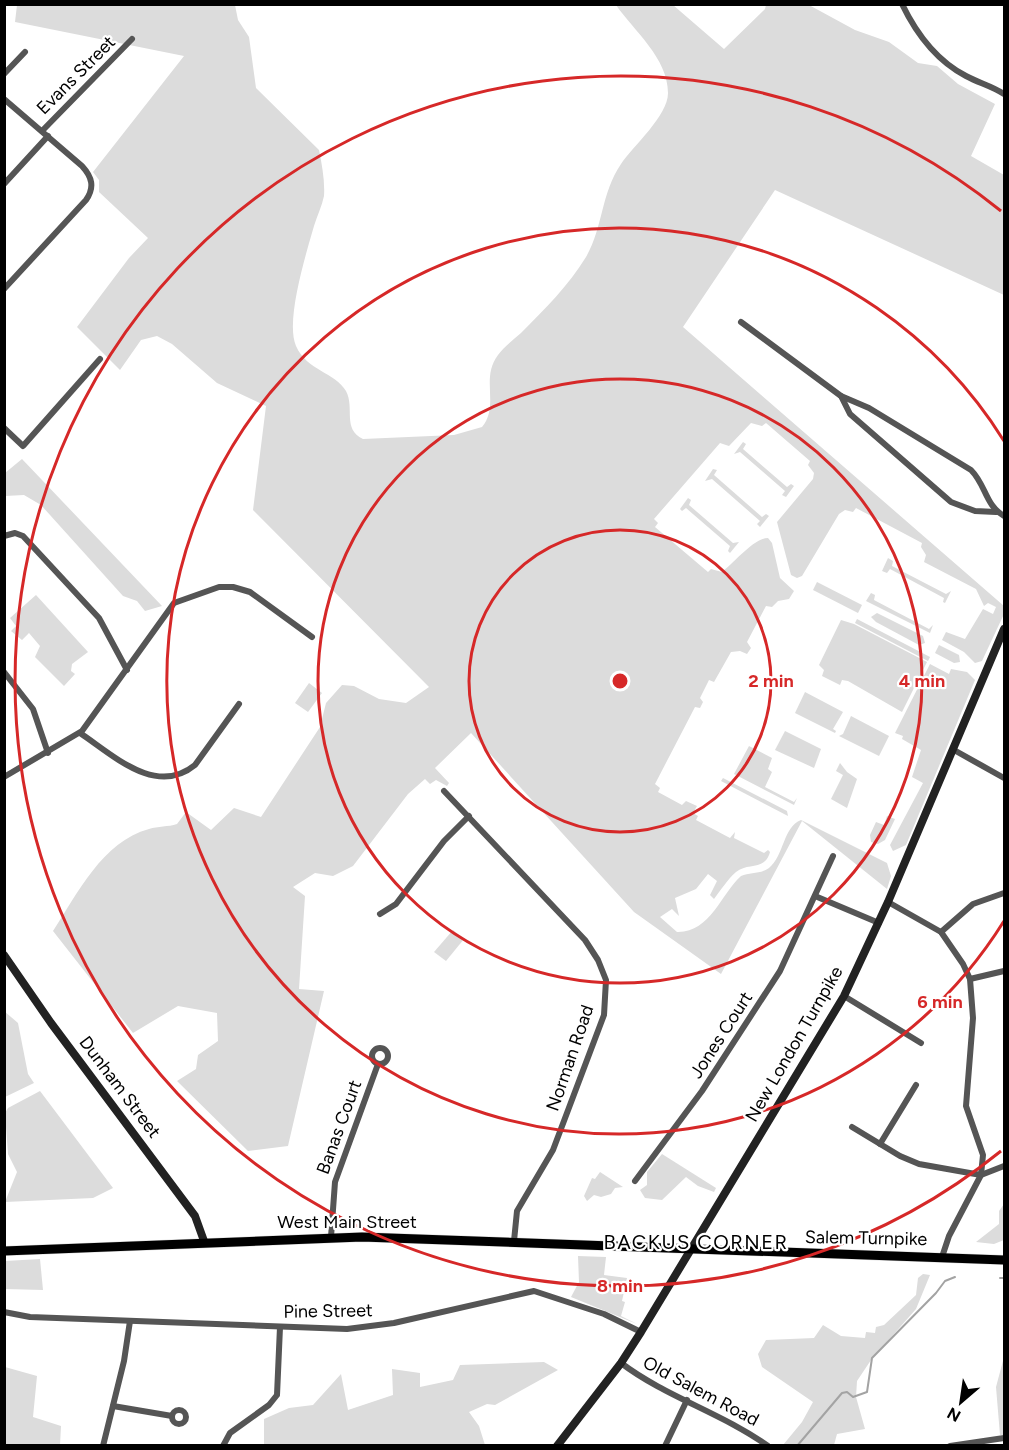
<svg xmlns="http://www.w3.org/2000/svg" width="1009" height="1450" viewBox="0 0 1009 1450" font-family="Figtree,sans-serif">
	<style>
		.green { fill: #dcdcdc }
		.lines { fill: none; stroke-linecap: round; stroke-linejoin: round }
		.stream { stroke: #a3a3a3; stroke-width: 2 }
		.primary-casing { stroke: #dbdbdb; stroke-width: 10 }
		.street { stroke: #555; stroke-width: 6 }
		.secondary { stroke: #222; stroke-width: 8 }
		.primary { stroke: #000; stroke-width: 9 }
		.ring { fill: none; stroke: #d62828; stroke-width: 3 }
		.labels { text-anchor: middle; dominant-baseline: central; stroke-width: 4.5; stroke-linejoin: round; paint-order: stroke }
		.street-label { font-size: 18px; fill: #000; stroke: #fff }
		.neighbourhood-label { font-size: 20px; letter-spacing: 1.5px; fill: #000; stroke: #fff }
		.centre { fill: #d62828; stroke: #fff; stroke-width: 3 }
		.ring-label { font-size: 18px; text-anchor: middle; font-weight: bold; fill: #d62828; stroke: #fff; stroke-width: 4.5; stroke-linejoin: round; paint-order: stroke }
	</style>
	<rect width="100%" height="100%" fill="#fff"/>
	<!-- green -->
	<g class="green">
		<path d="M17,5H235L238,20L249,37L256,88L319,150C322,165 325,181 324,196C322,206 317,216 314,226C306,254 285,321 296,346C307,371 335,372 346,391C355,408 342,429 363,439L454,435L482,427C500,405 480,379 498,355C504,347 513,340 521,333C544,310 569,285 586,257C603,228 601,193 621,164C633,146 668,116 668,93C668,58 634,31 616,5H673L724,49L765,9L766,5H809L855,30L889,42L918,63L937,66L958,84L995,104L971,156L1004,175V295L775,190L683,327L1004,606V614L982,661L975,663L964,652L942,640L946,632L965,639L983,609L993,614L996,607L988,603L984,606L976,589L924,562L926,555L921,547L922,543L856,508L853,512L845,510L839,514L802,576L797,578L791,575L777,522L813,479L814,473L808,465L810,461L766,423L762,426L751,423L729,446L720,443L654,519L658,523L655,527L708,572L711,569L722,572C733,564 754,538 768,538L772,543L780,578L794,591L789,599L778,601L772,607L766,606L747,642L751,648L747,654L740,651L731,652L714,682L709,680L700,698L703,702L700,708L695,707L655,784L660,788L658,792L682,805L686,801L697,806L693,813L698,816L696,820L730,838L735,832L734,838L764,853L768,850L770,852C765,871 748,862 736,872C727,880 721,890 714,899L710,895L717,881L708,874L696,889L675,898L679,916L672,909L660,917L677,932C710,933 721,894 741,876C750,872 761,874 769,868C784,856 783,827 801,820L887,863L891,876L887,889L802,821L721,974L634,912L471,733L435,768L449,783L447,786L436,780L430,784L425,779L408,794L353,866L333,876L315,873L293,887L305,896L299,989L324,991L288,1146L248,1151L177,1081L196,1069L198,1055L218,1041L217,1013L178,1006L133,1033L53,931C78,893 102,842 149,829C158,826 168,827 177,824L186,812L211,830L234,808L261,817L320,727L326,703L342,685L354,686L379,699L406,703L429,687L253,510L266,406L217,383L172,344L157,336L141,340L120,370L77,327L129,258L148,238L99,192V180L93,172L184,56L15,22Z"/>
		<polygon points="743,442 746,444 743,449 787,487 791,484 794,486 786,497 782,495 785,491 740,452 734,454"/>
		<polygon points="22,459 162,606 145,611 137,601 123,596 41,505 24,495 5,496 5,473"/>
		<polygon points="713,469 717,470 714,475 762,517 766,514 769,516 760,527 757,524 760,521 712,479 705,481"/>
		<polygon points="688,498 691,500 689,505 733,543 739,542 730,553 728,551 730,546 686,508 682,511 680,509"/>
		<polygon points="888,558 893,561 892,566 946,594 951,591 945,603 943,602 944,598 890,569 887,573 882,571"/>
		<polygon points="817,582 862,605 858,613 813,590"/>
		<polygon points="871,593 875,595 874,600 929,629 933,625 930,633 866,601"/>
		<polygon points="36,595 88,652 72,664 71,671 75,674 64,686 35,657 40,646 29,633 22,640 11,631 16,626 10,618"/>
		<polygon points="877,613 923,636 925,643 919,645 876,622 871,617"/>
		<polygon points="857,619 930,657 928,661 855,623"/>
		<polygon points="841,620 854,624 927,662 902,712 848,681 842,680 840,685 822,676 824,670 819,665"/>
		<polygon points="939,645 959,655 960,662 954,663 935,653"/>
		<polygon points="930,664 949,674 951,669 967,672 975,680 906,845 893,851 890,845 923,783 912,777 921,750 902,739 903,736 895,733"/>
		<polygon points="309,683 322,693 308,712 295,703"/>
		<polygon points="805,692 843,712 833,729 836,731 835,733 795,713"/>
		<polygon points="851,716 889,736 879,756 839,736 843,734"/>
		<polygon points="785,731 821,749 814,768 775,750"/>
		<polygon points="749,746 772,758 768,769 772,772 765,787 794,802 797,798 794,805 734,774"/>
		<polygon points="840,763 847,772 857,779 847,808 831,799 843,775 836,771"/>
		<polygon points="723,778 787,811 788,816 721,781"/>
		<polygon points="887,816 895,819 885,840 878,844 871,842 870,835 876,822 884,825"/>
		<polygon points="453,930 464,939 446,961 434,952"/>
		<polygon points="4,1011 18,1023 28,1074 34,1083 5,1097"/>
		<polygon points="40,1091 113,1188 93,1198 5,1202 17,1172 8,1154 5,1113 8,1108"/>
		<polygon points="662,1154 716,1188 714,1192 698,1186 686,1177 662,1200 645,1198 640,1190 647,1185 647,1172"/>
		<polygon points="600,1172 623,1187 615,1188 611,1194 601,1197 594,1195 587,1201 584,1196 592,1178 595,1179"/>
		<polygon points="1004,1204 1004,1240 994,1244 976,1242 999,1224 999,1211"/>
		<polygon points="578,1256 606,1257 604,1275 627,1278 622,1301 625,1302 621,1316 637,1324 571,1297 579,1282"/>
		<polygon points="40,1259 43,1290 5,1289 5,1261"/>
		<polygon points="923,1274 930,1275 916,1309 871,1360 857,1381 856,1397 865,1429 837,1434 834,1445 783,1445 802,1422 813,1402 762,1367 758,1354 766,1340 814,1338 823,1325 841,1336 865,1338 866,1332 875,1333 876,1327 884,1325 916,1295 918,1278"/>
		<polygon points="1004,1357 1004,1435 1000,1435 996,1387"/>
		<polygon points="544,1362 558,1370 495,1405 487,1404 469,1412 479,1426 485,1445 264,1445 264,1419 289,1408 313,1405 341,1374 348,1410 393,1395 392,1369 420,1373 420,1387 453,1380 460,1365"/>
		<polygon points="5,1367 37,1376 33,1417 61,1426 60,1445 5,1445"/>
	</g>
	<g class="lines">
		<!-- stream -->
		<g class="stream">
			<polyline points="1000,1278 1004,1278"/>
			<polyline points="797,1446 842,1393 847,1392 853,1397 867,1392 872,1358 936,1293 945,1281 955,1277"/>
		</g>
		<defs>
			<polyline id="primary" points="4,1251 362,1237 1004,1260"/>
		</defs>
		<!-- primary casing -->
		<use href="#primary" class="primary-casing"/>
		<!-- street -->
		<g class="street">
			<path d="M902,4C916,33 937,61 966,76C979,83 992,86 1004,94"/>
			<polyline points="4,74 25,52"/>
			<path d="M4,99L82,166C92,177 95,187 86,200L4,289"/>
			<polyline points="42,131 132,39"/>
			<polyline points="4,184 48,136"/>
			<polyline points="741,322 841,396 850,414 951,502 975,511 996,512"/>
			<path d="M841,396L869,408L971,470C986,485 985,505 1004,516"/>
			<polyline points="4,428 23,446 100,359"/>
			<polyline points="4,536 15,533 23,536 99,618 127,670"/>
			<polyline points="4,672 33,709 48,753"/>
			<path d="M80,733C113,755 156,797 195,765L239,704"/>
			<polyline points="954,750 1004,778"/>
			<polyline points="4,777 82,731 174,603 219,587 233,587 250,592 312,637"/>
			<polyline points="444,791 585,940 598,960 606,980 604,1015 553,1150 517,1211 514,1241"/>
			<polyline points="815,896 879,923"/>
			<polyline points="380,914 396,904 444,841 469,816"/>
			<polyline points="941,932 973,904 1004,893"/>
			<polyline points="970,979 1004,971"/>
			<polyline points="844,996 921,1043"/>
			<circle cx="380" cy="1056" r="8"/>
			<polyline points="852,1127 900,1156 919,1164 981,1175 983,1155 966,1106 973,1018 970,979 963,964 941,932 888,902"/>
			<polyline points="880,1144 916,1085"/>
			<polyline points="635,1181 702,1091 780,971 833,856"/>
			<polyline points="331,1237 335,1182 378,1064"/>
			<polyline points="942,1257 949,1236 981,1175 1004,1166"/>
			<polyline points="4,1312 30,1317 347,1329 394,1323 534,1291 604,1314 641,1332"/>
			<path d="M621,1363C666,1397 722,1413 768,1446"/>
			<polyline points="113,1406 172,1416"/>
			<circle cx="179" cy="1417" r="7"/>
			<polyline points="103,1446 124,1361 130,1321"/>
			<polyline points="223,1446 230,1433 269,1405 277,1395 280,1327"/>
			<polyline points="665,1446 687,1400"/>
			<polyline points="950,1446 1004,1438"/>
		</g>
		<!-- secondary -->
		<g class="secondary">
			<polyline points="4,955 51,1023 195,1216 204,1241"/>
			<polyline points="557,1446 621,1363 641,1332 844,996 888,902 1004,629"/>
		</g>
		<!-- primary -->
		<use href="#primary" class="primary"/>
	</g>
	<!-- distance rings -->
	<g class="ring">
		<circle cx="620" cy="681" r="151"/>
		<circle cx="620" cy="681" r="302"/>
		<path d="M1004 921A453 453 0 1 1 1004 441"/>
		<path d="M1001 1151A605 605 0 1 1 1001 211"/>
	</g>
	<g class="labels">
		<!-- street labels -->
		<g class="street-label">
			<text transform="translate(76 75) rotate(-45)">Evans Street</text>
			<text transform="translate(721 1035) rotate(-57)">Jones Court</text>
			<text transform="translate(794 1044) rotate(-60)">New London Turnpike</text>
			<text transform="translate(570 1058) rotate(-71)">Norman Road</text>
			<text transform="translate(120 1087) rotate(53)">Dunham Street</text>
			<text transform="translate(339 1127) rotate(-70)">Banas Court</text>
			<text x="347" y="1222">West Main Street</text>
			<text transform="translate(866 1238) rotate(1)">Salem Turnpike</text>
			<text transform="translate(328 1311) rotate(-1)">Pine Street</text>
			<text transform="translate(701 1391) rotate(28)">Old Salem Road</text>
		</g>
		<!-- neighbourhood labels -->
		<g class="neighbourhood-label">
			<text x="696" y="1242">BACKUS CORNER</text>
		</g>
	</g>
	<circle cx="620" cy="681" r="9" class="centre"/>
	<g class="ring-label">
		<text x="771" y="687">2 min</text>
		<text x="922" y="687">4 min</text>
		<text x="940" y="1008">6 min</text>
		<text x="620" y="1292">8 min</text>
	</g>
	<!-- border -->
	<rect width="1009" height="1450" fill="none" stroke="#000000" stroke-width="12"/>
	<!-- north arrow -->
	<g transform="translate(961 1402) rotate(209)" stroke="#ffffff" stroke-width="4.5" paint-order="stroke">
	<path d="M0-4.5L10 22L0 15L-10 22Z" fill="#000000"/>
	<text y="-9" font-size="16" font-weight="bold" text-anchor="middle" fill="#000000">N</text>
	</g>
</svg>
